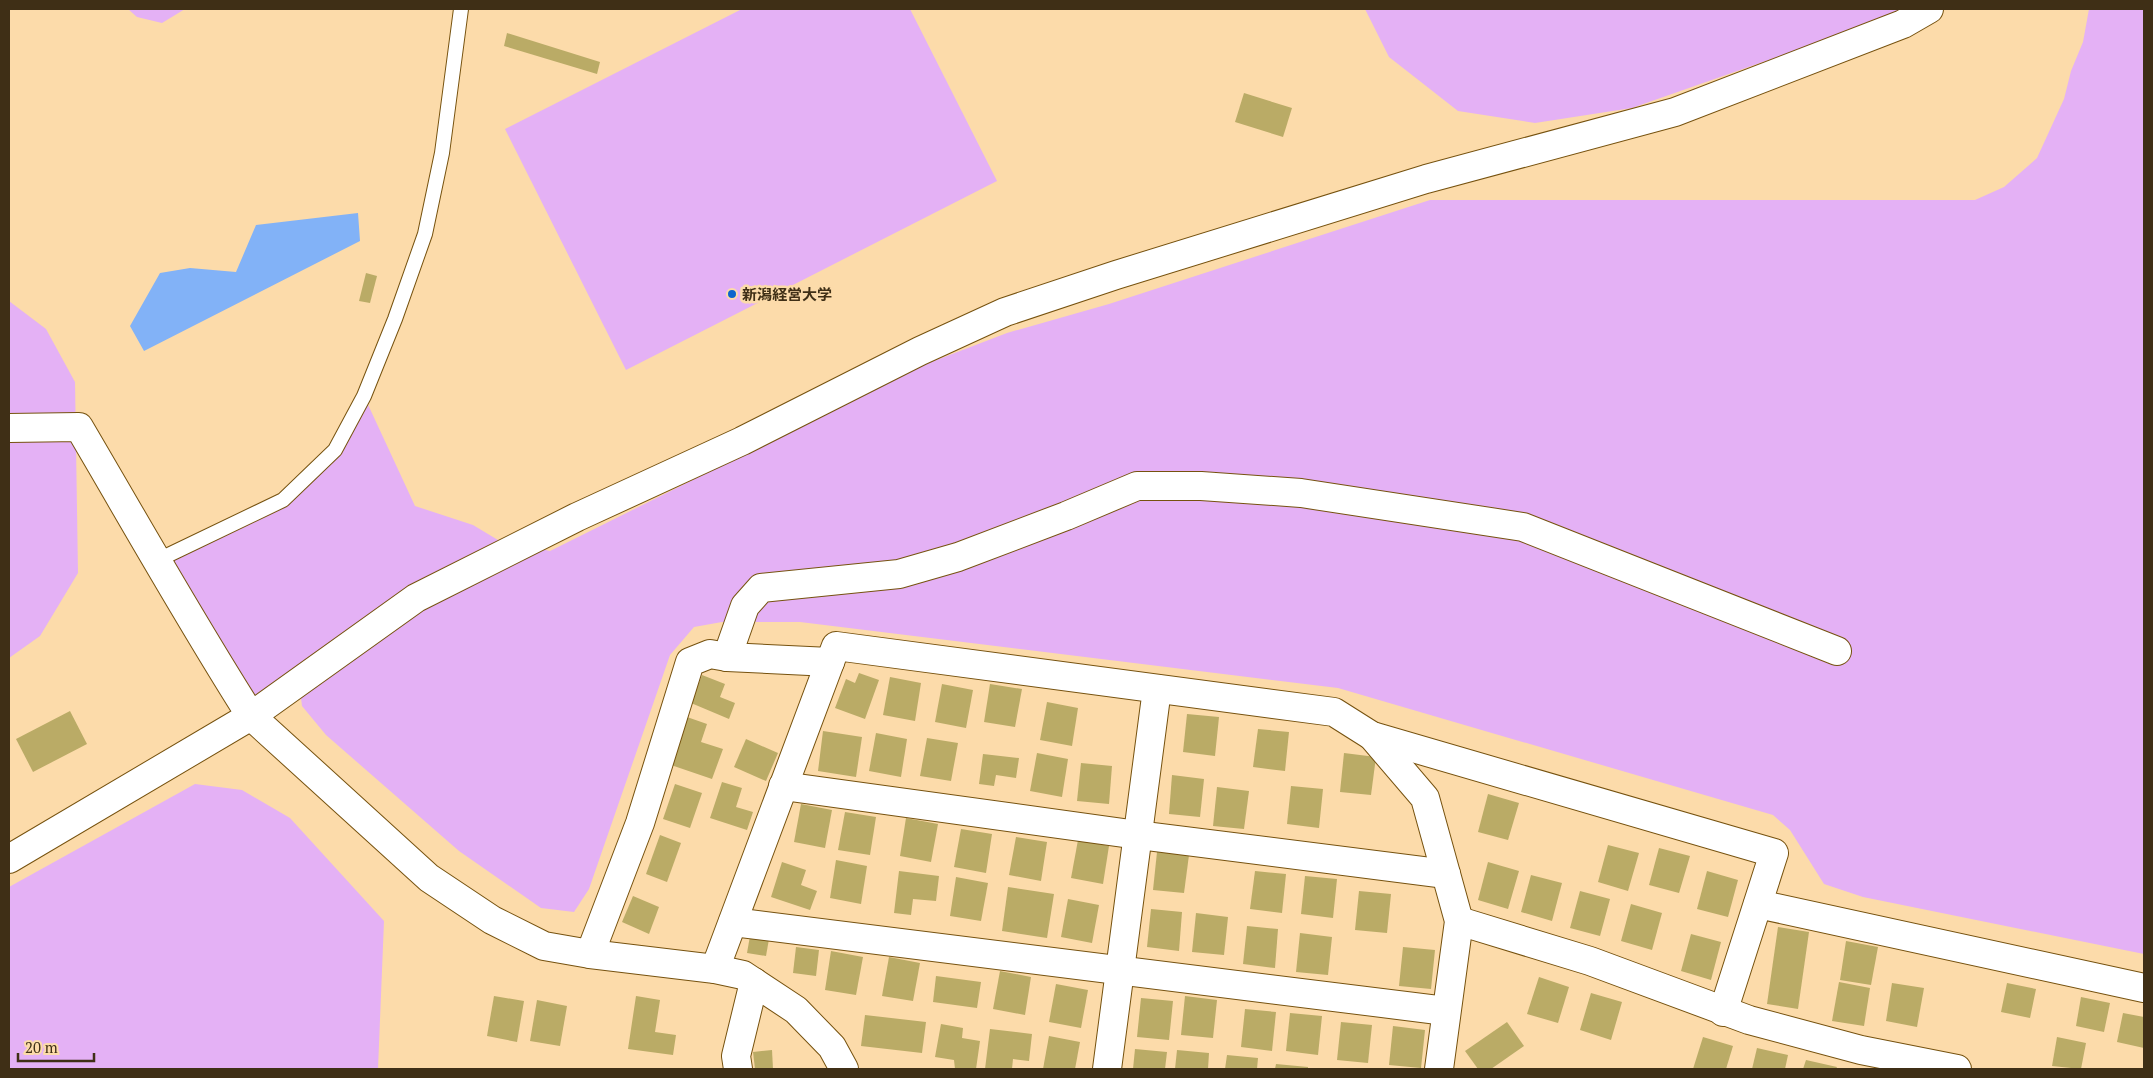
<svg xmlns="http://www.w3.org/2000/svg" width="2153" height="1078" viewBox="0 0 2153 1078" font-family="'PT Serif','Noto Sans JP',serif">
	<style>
		.green { fill: #e4b1f5 }
		.water { fill: #82b2f7 }
		.building { fill: #baab66 }
		.lines { fill: none; stroke-linecap: round; stroke-linejoin: round }
		.lane-casing { stroke: #76520f; stroke-width: 16 }
		.street-casing { stroke: #76520f; stroke-width: 30 }
		.secondary-casing { stroke: #76520f; stroke-width: 30 }
		.lane { stroke: #fff; stroke-width: 14 }
		.street { stroke: #fff; stroke-width: 28 }
		.secondary { stroke: #fff; stroke-width: 28 }
		.poi-dot { fill: #0b64cd; stroke: #fcdbaa; stroke-width: 2 }
		.labels { text-anchor: middle; dominant-baseline: central; stroke-width: 5; stroke-linejoin: round; paint-order: stroke }
		.poi-label { font-size: 15px; font-weight: bold; fill: #3f2f16; stroke: #fcdbaa; text-anchor: start }
	</style>
	<rect width="100%" height="100%" fill="#fcdbaa"/>
	<!-- green -->
	<g class="green">
		<polygon points="128,9 185,9 162,23 137,17"/>
		<polygon points="742,9 910,9 997,181 626,370 505,129"/>
		<polygon points="1365,9 1914,9 1632,108 1535,123 1458,111 1389,57"/>
		<polygon points="2089,9 2144,9 2144,954 1863,897 1824,884 1790,830 1773,815 1338,688 800,622 722,622 694,627 670,655 589,889 574,912 541,908 459,851 326,735 302,706 299,682 251,716 158,560 283,500 335,450 364,396 415,506 473,525 498,540 550,551 926,364 1007,333 1109,304 1430,200 1975,200 2004,187 2037,158 2064,99 2071,71 2083,42"/>
		<polygon points="9,301 46,329 75,382 78,573 40,636 9,658"/>
		<polygon points="195,784 242,790 290,818 384,921 378,1069 9,1069 9,887"/>
	</g>
	<!-- water -->
	<polygon class="water" points="358,213 360,241 144,351 130,326 160,273 190,268 236,272 256,225"/>
	<!-- building -->
	<g class="building">
		<polygon points="507,33 600,62 597,74 504,46"/>
		<polygon points="1244,93 1292,108 1283,137 1235,122"/>
		<polygon points="366,273 377,276 370,303 359,301"/>
		<polygon points="859,673 879,680 865,719 835,708 846,679 855,683"/>
		<polygon points="702,675 725,684 720,697 735,703 729,719 691,703"/>
		<polygon points="890,677 921,683 915,721 883,715"/>
		<polygon points="942,684 973,690 966,728 935,722"/>
		<polygon points="990,684 1022,689 1015,727 984,722"/>
		<polygon points="1047,702 1078,708 1072,746 1040,740"/>
		<polygon points="70,711 87,744 33,772 16,739"/>
		<polygon points="1187,714 1219,717 1215,756 1183,752"/>
		<polygon points="687,717 707,724 701,742 723,749 712,779 671,765"/>
		<polygon points="1258,729 1289,732 1285,771 1253,767"/>
		<polygon points="823,731 862,737 856,777 818,771"/>
		<polygon points="876,733 907,739 901,777 869,771"/>
		<polygon points="927,738 958,743 951,781 920,776"/>
		<polygon points="746,739 778,753 766,781 734,767"/>
		<polygon points="1037,753 1068,759 1062,797 1030,791"/>
		<polygon points="1344,753 1376,757 1371,795 1340,792"/>
		<polygon points="983,754 1019,758 1016,778 996,775 994,786 979,784"/>
		<polygon points="1081,763 1112,766 1109,804 1077,801"/>
		<polygon points="1172,775 1204,779 1200,817 1169,814"/>
		<polygon points="722,782 742,788 736,807 753,812 747,830 710,818"/>
		<polygon points="675,784 702,793 690,828 663,819"/>
		<polygon points="1291,786 1323,789 1319,828 1287,824"/>
		<polygon points="1217,787 1249,791 1244,829 1213,826"/>
		<polygon points="1488,794 1519,803 1508,840 1478,832"/>
		<polygon points="801,804 832,810 825,848 794,842"/>
		<polygon points="845,812 876,817 870,855 838,850"/>
		<polygon points="906,818 938,824 931,862 900,856"/>
		<polygon points="961,829 992,834 986,873 954,867"/>
		<polygon points="660,835 681,843 667,882 646,874"/>
		<polygon points="1016,837 1047,842 1041,881 1009,875"/>
		<polygon points="1078,840 1109,846 1103,884 1071,878"/>
		<polygon points="1608,845 1639,853 1628,891 1598,882"/>
		<polygon points="1659,848 1690,856 1679,893 1649,885"/>
		<polygon points="1157,852 1189,855 1184,893 1153,890"/>
		<polygon points="836,860 867,866 861,904 830,898"/>
		<polygon points="782,862 806,870 801,885 817,891 810,910 771,897"/>
		<polygon points="1488,862 1519,871 1508,909 1478,900"/>
		<polygon points="899,871 939,876 936,901 913,899 911,915 894,913"/>
		<polygon points="1255,871 1286,874 1282,913 1250,909"/>
		<polygon points="1707,871 1738,880 1728,917 1697,909"/>
		<polygon points="1531,875 1562,883 1552,921 1521,912"/>
		<polygon points="1305,876 1337,879 1333,918 1301,914"/>
		<polygon points="956,877 988,883 981,921 950,916"/>
		<polygon points="1008,887 1054,894 1047,938 1002,931"/>
		<polygon points="1359,891 1391,894 1387,933 1355,930"/>
		<polygon points="1580,891 1610,899 1600,936 1570,928"/>
		<polygon points="633,896 659,907 649,934 622,922"/>
		<polygon points="1068,899 1099,905 1092,943 1061,937"/>
		<polygon points="1631,904 1662,913 1652,950 1621,941"/>
		<polygon points="1151,909 1182,912 1179,951 1147,947"/>
		<polygon points="1196,913 1228,917 1224,955 1192,952"/>
		<polygon points="1247,926 1278,929 1275,968 1243,964"/>
		<polygon points="1778,927 1809,932 1798,1009 1767,1004"/>
		<polygon points="1300,933 1332,937 1328,975 1296,972"/>
		<polygon points="1691,934 1721,942 1711,980 1681,971"/>
		<polygon points="750,936 769,939 766,956 747,953"/>
		<polygon points="1846,941 1878,947 1871,985 1840,980"/>
		<polygon points="796,947 819,950 816,976 793,973"/>
		<polygon points="1403,947 1435,950 1431,989 1399,986"/>
		<polygon points="831,951 863,957 856,995 825,990"/>
		<polygon points="889,957 920,963 913,1001 882,996"/>
		<polygon points="1000,971 1031,977 1025,1015 993,1009"/>
		<polygon points="936,976 981,982 977,1008 933,1002"/>
		<polygon points="1539,977 1569,987 1558,1023 1527,1014"/>
		<polygon points="1839,982 1870,988 1864,1026 1832,1021"/>
		<polygon points="1892,983 1924,988 1917,1027 1886,1021"/>
		<polygon points="2007,983 2036,989 2030,1018 2001,1012"/>
		<polygon points="1056,984 1088,990 1081,1028 1049,1022"/>
		<polygon points="1591,993 1622,1002 1611,1040 1580,1030"/>
		<polygon points="494,996 524,1001 517,1042 487,1036"/>
		<polygon points="636,996 660,1000 655,1032 676,1035 673,1055 628,1049"/>
		<polygon points="1185,996 1217,1000 1213,1038 1181,1035"/>
		<polygon points="2081,997 2110,1003 2104,1032 2076,1026"/>
		<polygon points="1141,998 1173,1001 1169,1040 1137,1037"/>
		<polygon points="537,1000 567,1006 560,1046 530,1041"/>
		<polygon points="1245,1009 1276,1012 1272,1051 1241,1047"/>
		<polygon points="1290,1013 1322,1016 1318,1055 1286,1051"/>
		<polygon points="2123,1013 2144,1017 2144,1048 2117,1042"/>
		<polygon points="865,1015 926,1022 922,1053 861,1046"/>
		<polygon points="1341,1022 1372,1025 1368,1063 1337,1060"/>
		<polygon points="1507,1022 1524,1046 1491,1069 1478,1069 1465,1051"/>
		<polygon points="941,1024 963,1028 962,1038 980,1041 976,1069 955,1069 954,1060 935,1057"/>
		<polygon points="1393,1026 1425,1030 1421,1068 1389,1065"/>
		<polygon points="990,1029 1032,1034 1029,1061 1013,1059 1012,1069 985,1069"/>
		<polygon points="1049,1036 1080,1042 1075,1069 1043,1069"/>
		<polygon points="1703,1037 1733,1046 1726,1069 1693,1069"/>
		<polygon points="2057,1037 2086,1043 2081,1069 2052,1066"/>
		<polygon points="1757,1048 1788,1055 1785,1069 1752,1069"/>
		<polygon points="1135,1049 1167,1052 1165,1069 1133,1069"/>
		<polygon points="772,1050 773,1069 755,1069 753,1052"/>
		<polygon points="1177,1050 1209,1053 1208,1069 1175,1069"/>
		<polygon points="1227,1055 1258,1058 1257,1069 1225,1069"/>
		<polygon points="1806,1060 1837,1067 1836,1069 1803,1069"/>
		<polygon points="1276,1064 1308,1067 1308,1069 1275,1069"/>
	</g>
	<g class="lines">
		<defs>
			<polyline id="lane" points="158,560 283,500 335,450 364,396 395,319 425,234 442,153 461,9"/>
			<g id="street">
				<path d="M9,428L79,427C136,524 191,622 251,716L416,598L577,517L742,441L920,351L1005,312L1116,275L1426,179L1675,112L1903,24L1929,9"/>
				<polyline points="727,657 745,606 761,588 899,574 958,557 1066,516 1137,486 1201,486 1301,493 1523,527 1837,651"/>
				<polyline points="1372,736 1425,798 1459,921 1439,1069"/>
				<polyline points="783,786 1138,835 1446,874"/>
				<polyline points="1758,904 2144,988"/>
				<polyline points="1459,921 1590,961 1749,1020 1861,1050 1957,1069"/>
				<polyline points="733,922 1446,1011"/>
				<polyline points="590,954 640,823 690,662 710,654 727,657 830,662"/>
				<polyline points="715,969 836,646 1334,712 1372,736 1774,853 1723,1012"/>
				<polyline points="738,1069 736,1056 754,982"/>
				<polyline points="1107,1069 1157,689"/>
			</g>
			<polyline id="secondary" points="9,859 251,716 429,878 492,920 544,946 590,954 715,969 743,975 796,1010 832,1047 844,1069"/>
		</defs>
		<!-- lane casing -->
		<use href="#lane" class="lane-casing"/>
		<!-- street casing -->
		<use href="#street" class="street-casing"/>
		<!-- secondary casing -->
		<use href="#secondary" class="secondary-casing"/>
		<!-- lane -->
		<use href="#lane" class="lane"/>
		<!-- street -->
		<use href="#street" class="street"/>
		<!-- secondary -->
		<use href="#secondary" class="secondary"/>
	</g>
	<!-- markers -->
	<circle class="poi-dot" cx="732" cy="294" r="5"/>
	<g class="labels">
		<!-- poi labels -->
		<g class="poi-label">
			<text x="742" y="294">新潟経営大学</text>
		</g>
	</g>
	<!-- border -->
	<rect width="2153" height="1078" fill="none" stroke="#3f2f16" stroke-width="20"/>
	<!-- scale -->
	<path d="M18 1053v8h76v-8" fill="none" stroke="#3f2f16" stroke-width="2.5"/>
	<text x="25" y="1053" font-size="15" fill="#3f2f16" stroke="#fcdbaa" stroke-width="4" paint-order="stroke">20 m</text>
</svg>
